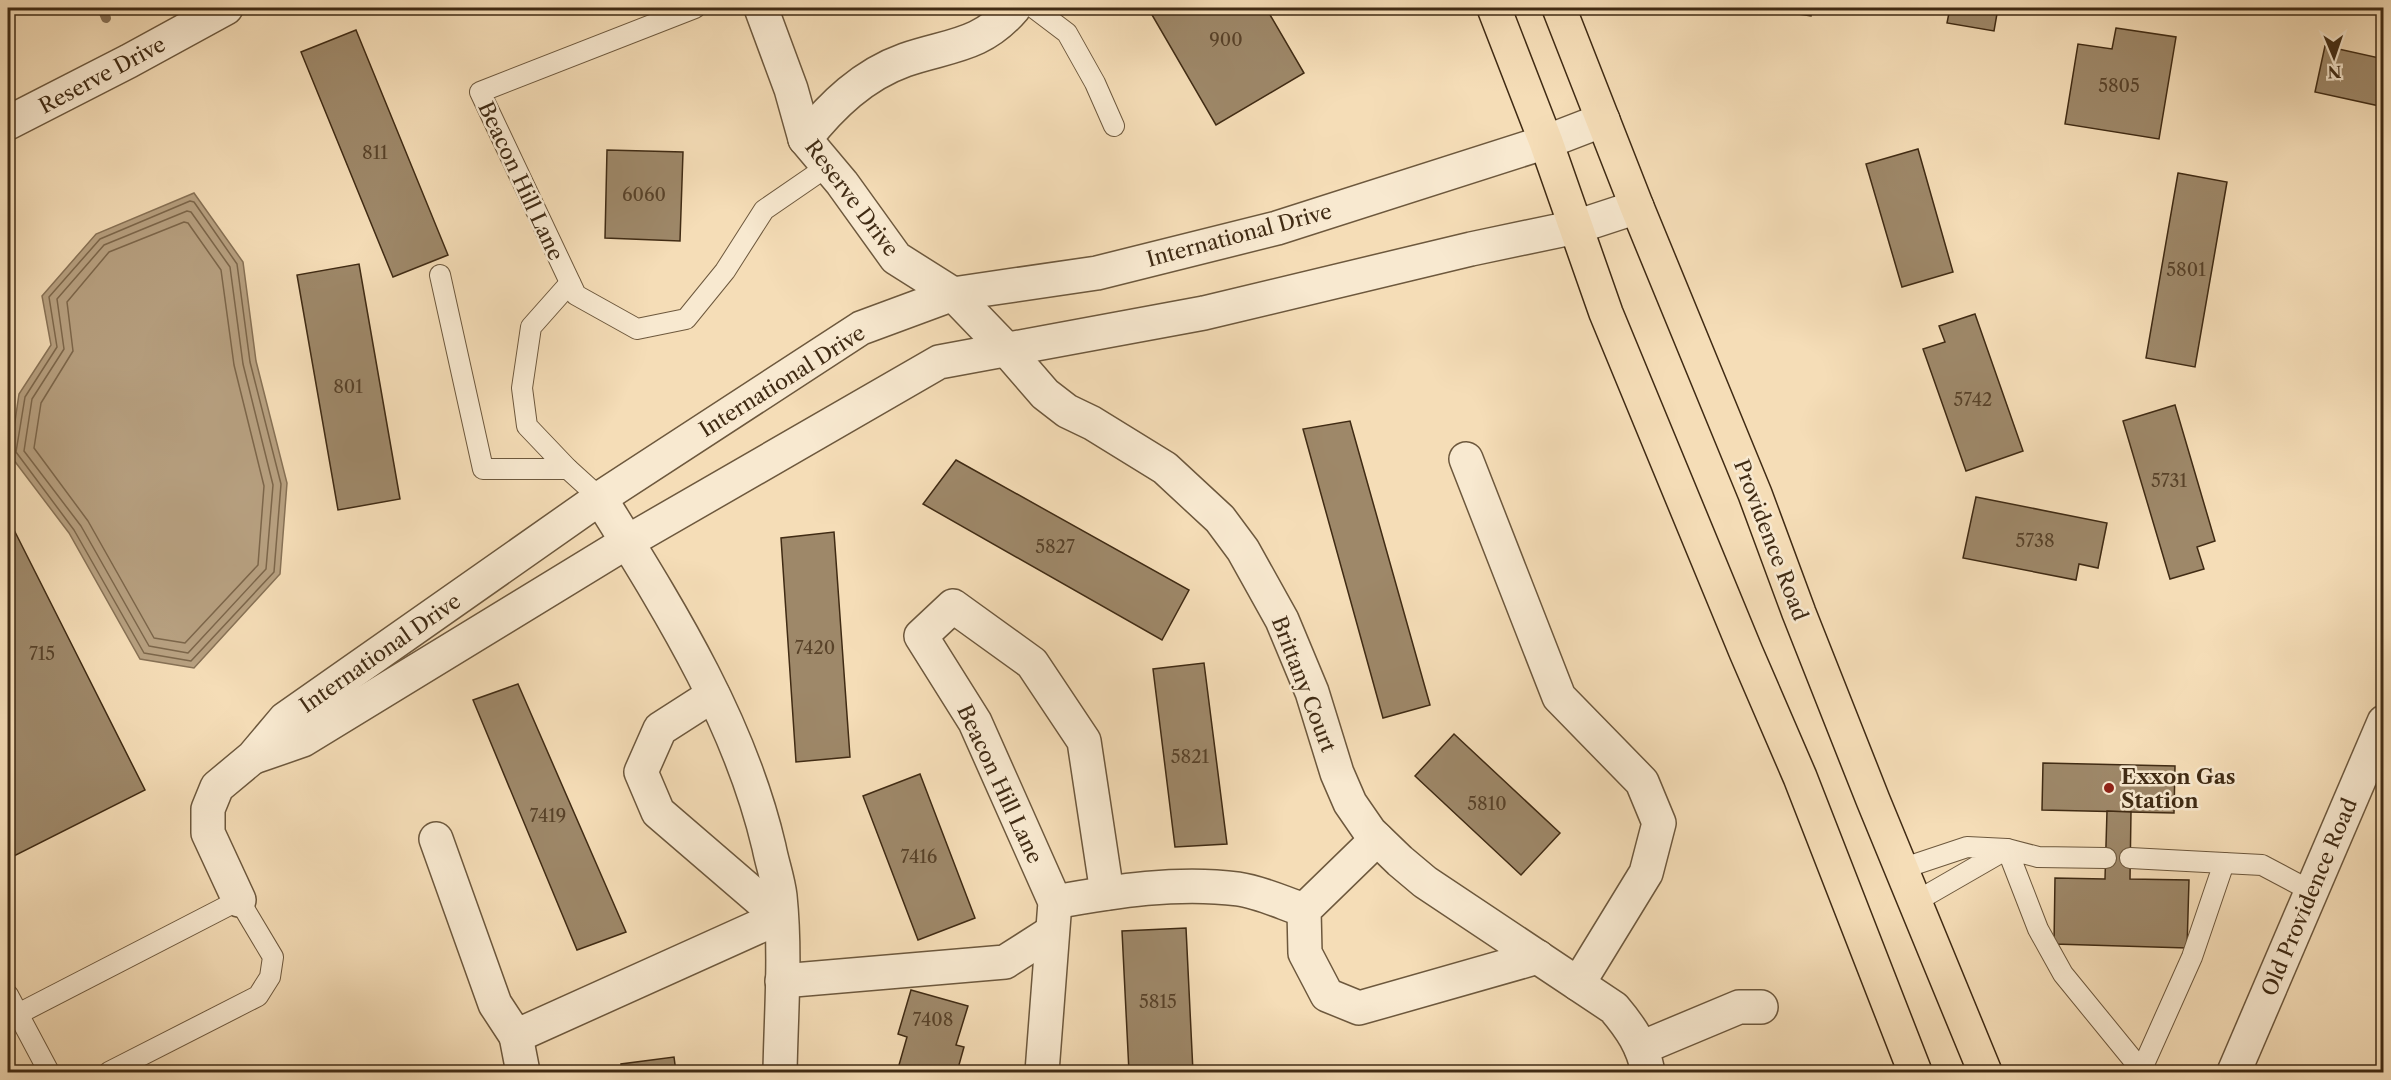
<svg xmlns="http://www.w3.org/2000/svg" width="2391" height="1080" viewBox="0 0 2391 1080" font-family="'Libre Caslon Text',serif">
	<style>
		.water { fill: #b7a080; stroke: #877155; stroke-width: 1.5 }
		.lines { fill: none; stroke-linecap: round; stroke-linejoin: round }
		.shore { stroke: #7c664a; stroke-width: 1.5 }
		.stream { stroke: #877155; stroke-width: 10 }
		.building { fill: #9e8869; stroke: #402b14; stroke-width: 1.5 }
		.service-casing { stroke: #6d583d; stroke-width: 22 }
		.minor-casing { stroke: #6d583d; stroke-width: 36 }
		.tertiary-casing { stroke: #6d583d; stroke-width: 36 }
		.primary-casing { stroke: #402b14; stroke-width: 36 }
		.service { stroke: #f8e9d0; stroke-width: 20 }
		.minor { stroke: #f8e9d0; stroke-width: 33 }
		.tertiary { stroke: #f8e9d0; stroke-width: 33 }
		.primary { stroke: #f5ddb7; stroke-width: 33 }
		.poi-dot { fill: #8f2418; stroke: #f8e9d0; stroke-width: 2 }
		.labels { text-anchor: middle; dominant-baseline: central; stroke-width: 5; stroke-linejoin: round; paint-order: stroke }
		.number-label { font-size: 18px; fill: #584229 }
		.street-label { font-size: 21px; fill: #402b14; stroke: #f8e9d0 }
		.poi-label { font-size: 21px; font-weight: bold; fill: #402b14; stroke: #f8e9d0; text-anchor: start }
	</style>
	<rect width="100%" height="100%" fill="#f5ddb7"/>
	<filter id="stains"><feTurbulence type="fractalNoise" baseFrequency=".00333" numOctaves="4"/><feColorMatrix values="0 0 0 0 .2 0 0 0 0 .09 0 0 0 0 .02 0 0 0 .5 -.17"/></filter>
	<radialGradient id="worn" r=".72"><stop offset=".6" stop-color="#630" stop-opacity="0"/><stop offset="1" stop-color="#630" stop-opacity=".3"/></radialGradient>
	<!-- water -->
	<polygon class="water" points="194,193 243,262 256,361 287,483 280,574 194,668 140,659 69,533 10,455 19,394 51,345 42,296 96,234"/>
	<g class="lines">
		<!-- shore -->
		<g class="shore">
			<polygon points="190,201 194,202 237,264 250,362 281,484 274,572 191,661 144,653 74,530 16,452 25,397 57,347 49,297 100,239"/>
			<polygon points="187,211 191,212 230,267 243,364 273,485 266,569 188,653 149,646 81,526 24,451 32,399 64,349 57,299 104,245"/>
			<polygon points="184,222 188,223 221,270 234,365 264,486 258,565 185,643 154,638 88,521 34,448 41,403 73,351 67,302 109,252"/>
		</g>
		<!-- stream -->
		<polyline class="stream" points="102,8 106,18"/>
	</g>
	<!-- building -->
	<g class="building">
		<polygon points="1148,8 1266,8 1304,73 1216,125"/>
		<polygon points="1759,8 1812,8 1811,16"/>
		<polygon points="1950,8 1998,8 1994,31 1947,23"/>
		<polygon points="2116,28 2176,37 2159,139 2065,124 2078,44 2112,49"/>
		<polygon points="356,30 448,255 393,277 301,52"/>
		<polygon points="2325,46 2384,59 2384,107 2315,92"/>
		<polygon points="1918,149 1953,272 1902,287 1866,164"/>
		<polygon points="607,150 683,152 680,241 605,238"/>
		<polygon points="2178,173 2227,182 2195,367 2146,358"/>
		<polygon points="359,264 400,499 338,510 297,275"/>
		<polygon points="1975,314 2023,451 1966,471 1923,349 1945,342 1939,326"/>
		<polygon points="2175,405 2215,541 2197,547 2204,569 2170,579 2123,421"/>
		<polygon points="1350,421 1430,705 1383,718 1303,429"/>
		<polygon points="956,460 1189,590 1162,640 923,504"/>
		<polygon points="1976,497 2107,523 2098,568 2079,564 2076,580 1963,558"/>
		<polygon points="8,518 145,790 10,858 8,853"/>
		<polygon points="834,532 850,757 796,762 781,538"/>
		<polygon points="1204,663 1227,844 1175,847 1153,669"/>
		<polygon points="518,684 626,932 577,950 473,700"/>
		<polygon points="1454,734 1560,833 1521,875 1415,776"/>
		<polygon points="2043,763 2175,766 2174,813 2042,810"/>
		<polygon points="920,774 975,918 918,940 863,796"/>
		<polygon points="2107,811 2131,812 2130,879 2189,880 2187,948 2054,944 2055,878 2105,879"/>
		<polygon points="1186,928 1193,1072 1129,1072 1122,931"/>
		<polygon points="911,990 968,1006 956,1045 964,1047 957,1072 897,1072 907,1037 898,1034"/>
		<polygon points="674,1057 676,1072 622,1072 621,1064"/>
		<polygon points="1475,1066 1476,1072 1432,1072"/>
	</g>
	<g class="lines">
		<defs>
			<g id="service">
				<polyline points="695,8 480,92 576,295 637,329 686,319 725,271 764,210 828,166"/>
				<polyline points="1034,8 1067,33 1095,83 1114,126"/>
				<polyline points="440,275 483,469 568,469"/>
				<polyline points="570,283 531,327 522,388 527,426 568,469 600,498"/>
				<polyline points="2106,858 2038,857 2007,849 2038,929 2063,974 2143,1072"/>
				<polyline points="2130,858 2262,865 2311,891"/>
				<polyline points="1901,869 1967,847 2007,849 1915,902"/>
				<polyline points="8,995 49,1072"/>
				<polyline points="18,1014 239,900 273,957 270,977 258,996 109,1072"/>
				<polyline points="2141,1071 2192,957 2224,863"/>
			</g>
			<g id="minor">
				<path d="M761,8L791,89L805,139L842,183L896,258L953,294L1006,349L1045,394L1067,411L1092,423L1165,468L1220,519L1243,550L1282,620L1312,692L1337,773L1350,803L1370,832L1400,861L1425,882L1614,1008C1631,1028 1643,1046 1648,1072"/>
				<polyline points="8,123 129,61 226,8"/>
				<path d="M805,139C832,105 863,75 905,60C948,45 981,47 1014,8"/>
				<polyline points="1466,459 1559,697 1642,782 1659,823 1646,873 1578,984"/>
				<path d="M600,498C668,608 739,719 769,847C772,863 778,879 780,896C786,954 781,1014 780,1072"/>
				<polyline points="254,757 303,740 627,542 939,362 1204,313 1471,249 1576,227 1637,207"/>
				<polyline points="436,839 495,1004 516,1036 780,917 658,812 641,772 660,729 713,695"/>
				<polyline points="1377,839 1304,910 1305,953 1327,995 1359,1008 1538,957"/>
				<polyline points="239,900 208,833 208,809 217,787 253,757 285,719 600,498 861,328 953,294 1097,273 1277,228 1546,142 1603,120"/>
				<path d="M1055,902C1115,891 1178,881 1238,889C1260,892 1283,903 1304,910"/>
				<polyline points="782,981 1005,962 1052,932"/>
				<polyline points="516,1036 523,1072"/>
				<polyline points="1641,1048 1739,1007 1761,1007"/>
				<polyline points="1042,1072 1055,902 975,722 921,636 953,606 1032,663 1084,741 1107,893"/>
			</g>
			<polyline id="tertiary" points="2234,1072 2384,722"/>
			<g id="primary">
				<polyline points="1494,8 1546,142 1606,313 1746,652 1800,777 1915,1072"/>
				<polyline points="1559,8 1637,207 1755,494 1799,613 1873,800 1985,1072"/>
			</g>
		</defs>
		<!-- service casing -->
		<use href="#service" class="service-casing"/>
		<!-- minor casing -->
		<use href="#minor" class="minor-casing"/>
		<!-- tertiary casing -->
		<use href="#tertiary" class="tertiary-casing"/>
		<!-- primary casing -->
		<use href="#primary" class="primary-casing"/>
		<!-- service -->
		<use href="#service" class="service"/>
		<!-- minor -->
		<use href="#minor" class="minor"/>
		<!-- tertiary -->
		<use href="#tertiary" class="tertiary"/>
		<!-- primary -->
		<use href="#primary" class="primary"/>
	</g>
	<!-- markers -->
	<circle class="poi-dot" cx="2109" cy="788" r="6"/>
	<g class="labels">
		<!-- number labels -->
		<g class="number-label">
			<text x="1226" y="40">900</text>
			<text x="2119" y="86">5805</text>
			<text x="375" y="153">811</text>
			<text x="644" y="195">6060</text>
			<text x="2186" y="270">5801</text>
			<text x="348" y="387">801</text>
			<text x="1973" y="400">5742</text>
			<text x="2169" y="481">5731</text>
			<text x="2035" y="541">5738</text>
			<text x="1055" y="547">5827</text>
			<text x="815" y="648">7420</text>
			<text x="42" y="654">715</text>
			<text x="1190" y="757">5821</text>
			<text x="1487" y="804">5810</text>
			<text x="548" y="816">7419</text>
			<text x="919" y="857">7416</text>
			<text x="1158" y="1002">5815</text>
			<text x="933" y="1020">7408</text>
		</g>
		<!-- street labels -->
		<g class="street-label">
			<text transform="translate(102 75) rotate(-28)">Reserve Drive</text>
			<text transform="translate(521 181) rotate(65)">Beacon Hill Lane</text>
			<text transform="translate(852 198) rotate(53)">Reserve Drive</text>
			<text transform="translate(1239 235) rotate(-15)">International Drive</text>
			<text transform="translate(782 381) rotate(-32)">International Drive</text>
			<text transform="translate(1771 540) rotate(69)">Providence Road</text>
			<text transform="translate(380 653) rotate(-35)">International Drive</text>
			<text transform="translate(1304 684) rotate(69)">Brittany Court</text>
			<text transform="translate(1000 784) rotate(65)">Beacon Hill Lane</text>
			<text transform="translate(2309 897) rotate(-67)">Old Providence Road</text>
		</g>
		<!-- poi labels -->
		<g class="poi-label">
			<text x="2121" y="776">Exxon Gas<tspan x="2121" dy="24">Station</tspan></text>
		</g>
	</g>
	<!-- margin -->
	<rect width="2391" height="1080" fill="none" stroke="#f5ddb7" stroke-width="30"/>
	<rect x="9" y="9" width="2373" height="1062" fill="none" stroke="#402b14" stroke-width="3"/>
	<rect x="15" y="15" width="2361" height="1050" fill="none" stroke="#402b14" stroke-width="1.5"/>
	<!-- north arrow -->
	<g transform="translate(2334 57) rotate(178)" stroke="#f8e9d0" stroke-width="4.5" paint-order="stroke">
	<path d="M0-4.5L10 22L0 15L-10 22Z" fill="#402b14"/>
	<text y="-9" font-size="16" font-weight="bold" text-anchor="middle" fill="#402b14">N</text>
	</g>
	<rect width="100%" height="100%" filter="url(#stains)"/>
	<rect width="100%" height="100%" fill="url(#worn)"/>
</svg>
